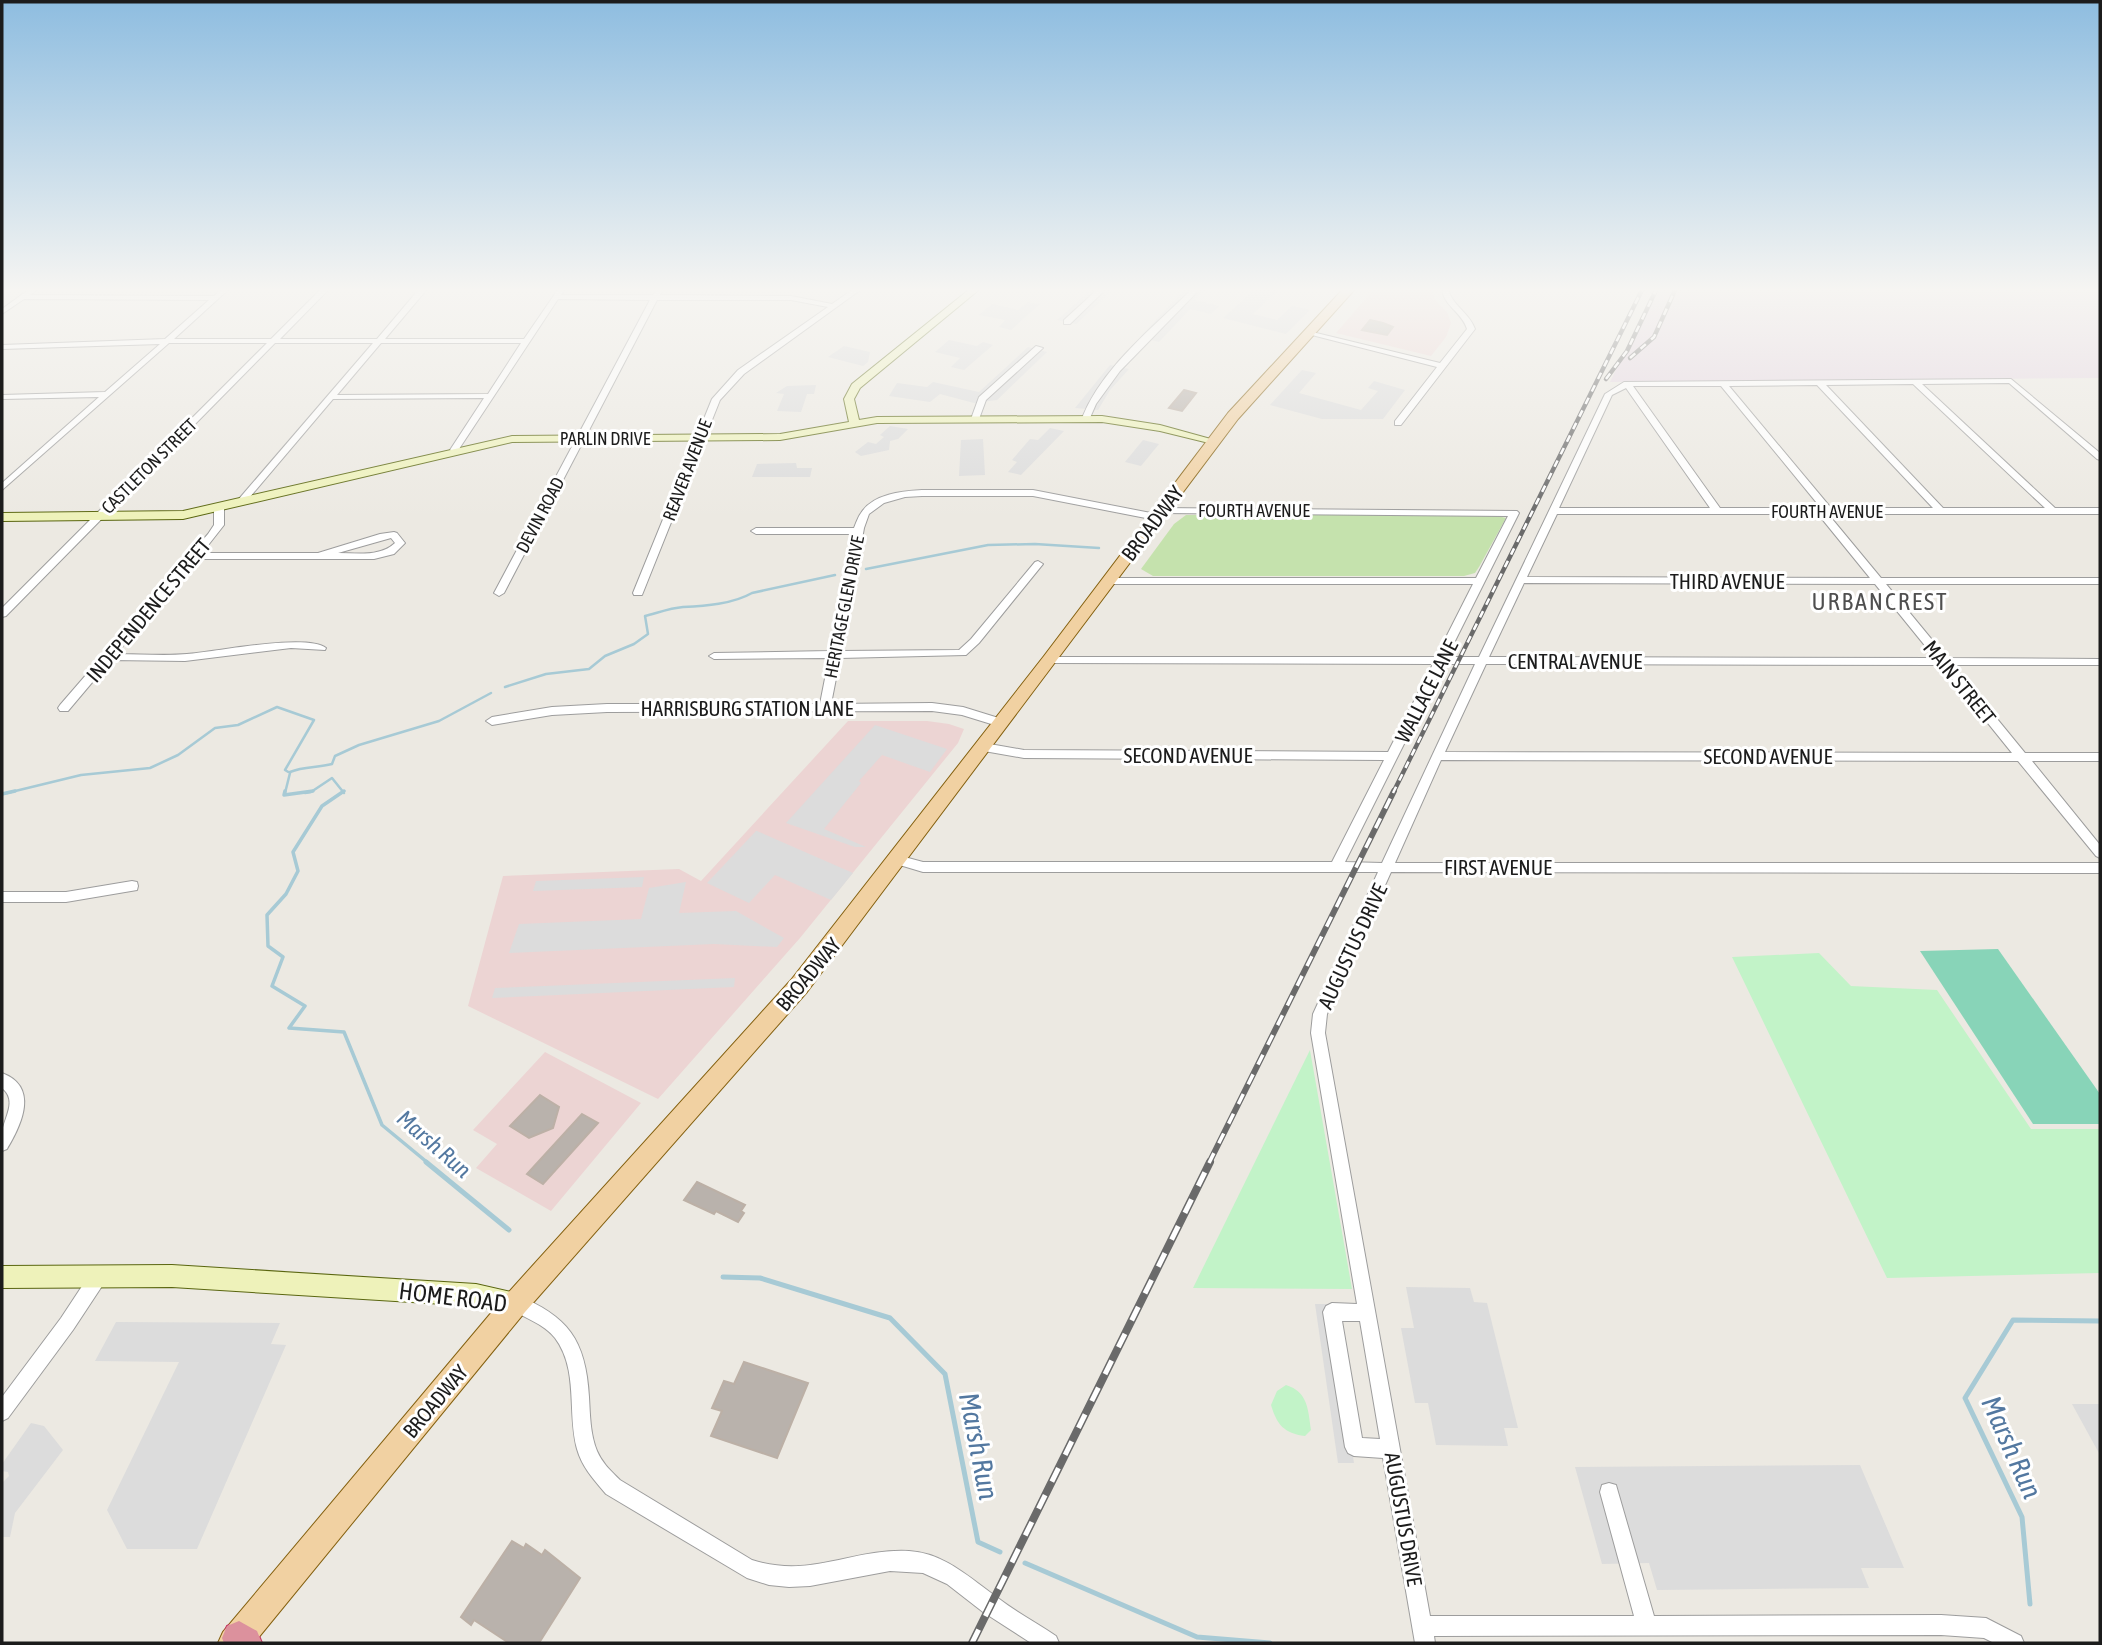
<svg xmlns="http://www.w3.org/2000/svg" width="2102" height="1645" viewBox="0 0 2102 1645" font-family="'Asap Condensed',sans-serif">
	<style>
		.commercial { fill: #ecd4d3 }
		.industrial { fill: #e4d5e1 }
		.grass { fill: #c5e2ad }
		.park { fill: #c2f3c8 }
		.pitch { fill: #88d4b8 }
		.parking { fill: #dcdcdc }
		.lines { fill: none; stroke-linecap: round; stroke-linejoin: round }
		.stream-far2 { stroke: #a7cad5; stroke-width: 2.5 }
		.stream-far1 { stroke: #a7cad5; stroke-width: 3.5 }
		.stream { stroke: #a7cad5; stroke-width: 5 }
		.building { fill: #b9b2ac; stroke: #bcb0a6; stroke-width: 2 }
		.street-casing { stroke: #9d9d9d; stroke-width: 2 }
		.secondary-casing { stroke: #5a6610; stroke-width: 2 }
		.primary-casing { stroke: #84600f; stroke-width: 2 }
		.highway-casing { stroke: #c43663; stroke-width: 2 }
		.street { fill: #fff; fill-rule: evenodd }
		.secondary { fill: #eef2ba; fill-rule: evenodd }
		.primary { fill: #f1d1a2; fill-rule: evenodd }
		.highway { fill: #dc919d; fill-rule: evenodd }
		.rail-far2-casing { stroke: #6a6a6a; stroke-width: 4.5 }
		.rail-far1-casing { stroke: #6a6a6a; stroke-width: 6 }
		.rail-casing { stroke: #6a6a6a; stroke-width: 8 }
		.rail-far2 { stroke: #fff; stroke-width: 2.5; stroke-dasharray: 7; stroke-linecap: butt }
		.rail-far1 { stroke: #fff; stroke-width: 3.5; stroke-dasharray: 11; stroke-linecap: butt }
		.rail { stroke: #fff; stroke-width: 5; stroke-dasharray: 15; stroke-linecap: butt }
		.labels { text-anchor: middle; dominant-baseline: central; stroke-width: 6; stroke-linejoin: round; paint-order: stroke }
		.far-street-label { font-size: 18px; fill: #1c1c1c; stroke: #fff }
		.street-label { font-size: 21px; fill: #1c1c1c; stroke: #fff }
		.water-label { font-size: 23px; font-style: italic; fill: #5378a0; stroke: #fff }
		.quarter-label { font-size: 24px; letter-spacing: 2px; fill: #4f4f4f; stroke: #fff }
		.near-street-label { font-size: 24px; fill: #1c1c1c; stroke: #fff }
		.near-water-label { font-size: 28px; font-style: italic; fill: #5378a0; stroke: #fff }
	</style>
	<rect width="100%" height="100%" fill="#ece9e2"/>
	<!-- commercial -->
	<g class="commercial">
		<polygon points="1375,288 1432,288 1435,300 1447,312 1451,323 1446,337 1431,356 1336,333"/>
		<polygon points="848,721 927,721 949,724 964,729 958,743 800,938 658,1099 468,1006 503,876 679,869 701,881"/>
		<polygon points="545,1052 641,1103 551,1211 476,1168 497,1144 473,1130"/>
	</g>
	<!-- industrial -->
	<polygon class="industrial" points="1656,288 2100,288 2100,378 1610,382"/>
	<!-- grass -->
	<polygon class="grass" points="1186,515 1494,515 1506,518 1479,567 1475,573 1464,576 1153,576 1141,569 1174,524"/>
	<!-- park -->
	<g class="park">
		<polygon points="1819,953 1851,986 1937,990 2031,1129 2100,1129 2100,1273 1887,1278 1732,957"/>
		<polygon points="1310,1050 1352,1289 1193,1288"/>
		<path d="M1286,1385C1308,1392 1308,1409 1311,1430L1305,1436C1284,1433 1277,1425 1271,1405L1277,1391Z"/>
	</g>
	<!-- pitch -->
	<polygon class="pitch" points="1998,949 2100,1094 2100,1124 2033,1124 1920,951"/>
	<!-- parking -->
	<g class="parking">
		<polygon points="1093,288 1115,288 1076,324 1057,320"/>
		<polygon points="1186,288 1207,288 1195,300 1219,306 1211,314 1190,309 1159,342 1140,337"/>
		<polygon points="1256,288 1280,288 1253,314 1277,320 1292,306 1310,310 1286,334 1223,318"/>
		<polygon points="1028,302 1040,304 1011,330 999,327 1005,320 979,315 992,304 1018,310"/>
		<polygon points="949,340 977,346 983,342 993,345 964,370 951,367 960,358 935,352"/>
		<polygon points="844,346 870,352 868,362 863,366 828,357"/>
		<polygon points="1028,347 1047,352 997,400 974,403 940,394 930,402 889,396 897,383 927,387 933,382 979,392"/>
		<polygon points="1110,365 1129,369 1110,390 1098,410 1075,408"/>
		<polygon points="1302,370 1316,373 1299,393 1361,410 1378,391 1368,388 1374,381 1405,390 1383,419 1322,419 1270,405"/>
		<polygon points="816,385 814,394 807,394 801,412 777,411 784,394 776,393 787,386"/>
		<polygon points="890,426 908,429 898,439 890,441 889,450 861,456 855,452 868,442 876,444 884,437 880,435"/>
		<polygon points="1050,428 1064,431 1021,475 1008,472 1017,462 1012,460 1030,439 1038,440"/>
		<polygon points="983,439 985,475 959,476 961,440"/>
		<polygon points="1143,440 1159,444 1141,466 1125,462"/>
		<polygon points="796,463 797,468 812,468 810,477 752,477 757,464"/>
		<polygon points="875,725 947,749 930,772 882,755 859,781 861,783 824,829 866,847 855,847 786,823"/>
		<polygon points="756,831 757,831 853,873 831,900 775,875 749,903 707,883"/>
		<polygon points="644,877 642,887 533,891 536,881"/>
		<polygon points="686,882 679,913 736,911 784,938 777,947 714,944 509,953 519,924 641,919 649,888"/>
		<polygon points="735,978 734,987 492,998 495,988"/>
		<polygon points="1406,1287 1470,1288 1474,1302 1487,1303 1518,1428 1504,1428 1508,1446 1436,1445 1428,1403 1415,1403 1401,1328 1414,1328"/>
		<polygon points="1315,1304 1329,1304 1354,1463 1338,1463"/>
		<polygon points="116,1322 280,1323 271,1344 286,1345 197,1549 127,1549 107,1510 179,1362 95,1361"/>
		<polygon points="2072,1404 2100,1404 2100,1455"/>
		<polygon points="31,1423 44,1426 63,1450 15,1513 10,1537 2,1537 2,1483 9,1476 8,1472 2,1471 2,1464"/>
		<polygon points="1860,1465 1904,1568 1861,1568 1869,1588 1657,1590 1649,1563 1602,1564 1575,1467"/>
	</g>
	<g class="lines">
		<!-- stream-far2 -->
		<g class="stream-far2">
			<polyline points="866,569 988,545 1035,544 1099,548"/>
			<path d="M505,687L546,674L589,669L605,656L634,644L648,634L645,616C657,613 670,608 683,607C705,606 733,604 752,593L835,575"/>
			<path d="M290,772C304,766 317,768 332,764L335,756L359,745L439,721L491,693"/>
			<polyline points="7,793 81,775 150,768 178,755 215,728 238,725 277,707 314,720 285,770 290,773 285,793"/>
			<polyline points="305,793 311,792 332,778 344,793"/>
		</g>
		<!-- stream-far1 -->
		<g class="stream-far1">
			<polyline points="285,791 284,795 313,791"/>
			<polyline points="344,791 322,806 293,852 298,871 286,894 267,915 268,946 283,957 272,986 305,1006 289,1028 344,1032 382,1125 428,1163"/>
			<polyline points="2,794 15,791"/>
		</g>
		<!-- stream -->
		<g class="stream">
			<polyline points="426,1162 509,1230"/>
			<polyline points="723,1277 760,1278 890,1318 945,1374 978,1542 1000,1552"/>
			<polyline points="1025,1563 1197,1637 1270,1643"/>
			<polyline points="2030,1604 2022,1517 1965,1398 2013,1320 2100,1321"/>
		</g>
	</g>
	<!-- building -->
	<g class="building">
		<polygon points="1370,320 1383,323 1393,327 1387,335 1362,330"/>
		<polygon points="1184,390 1196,393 1182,411 1169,408"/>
		<polygon points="540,1095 559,1107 553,1128 529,1138 510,1126"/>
		<polygon points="582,1114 598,1123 543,1184 527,1174"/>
		<polygon points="697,1182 745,1205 741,1211 744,1213 738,1222 716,1211 714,1214 684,1200"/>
		<polygon points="744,1362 808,1383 777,1458 711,1436 722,1411 712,1408 724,1381 734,1384"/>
		<polygon points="512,1541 524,1548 526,1544 542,1555 545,1550 580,1578 539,1643 509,1643 474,1620 471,1625 461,1617"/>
	</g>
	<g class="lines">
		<defs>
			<g id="street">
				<path d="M31,288H39L30,295L214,296L223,288H230L174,339H271L322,288H330L280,339H377L420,288H428L385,339H524L559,288H566L561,295H653L657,288H663L660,295L791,296L832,304L855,288H863L744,374L720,400L642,595H634L633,593L712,399L738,370L828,307L791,300H657L504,593L499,596L494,593L650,300L558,299L457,452L450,450L484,398L333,399L244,504H238V500L373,343H275L6,616L2,617V608L267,343H169L2,490V483L99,397L2,399V395L105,392L160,344L2,349V345L165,339L209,300L24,299L2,314V309ZM381,343H521L488,394L337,395Z"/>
				<polygon points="1099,288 1107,288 1070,324 1064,324 1064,320"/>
				<path d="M1193,288H1201L1120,371L1096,404L1089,420H1083L1082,418C1103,366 1154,327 1193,288Z"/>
				<path d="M1442,288H1448C1451,305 1469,312 1475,329L1401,425H1395V421L1437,367L1304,333L1308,331L1440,363L1467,329C1462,312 1443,306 1442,288Z"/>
				<polygon points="1036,346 1043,348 986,400 979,419 972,421 971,419 979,397"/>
				<path d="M2011,379L2100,453V460L2097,459L2009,383L1922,384L2055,508H2100V514H1828L1881,578H2100V584H1886L1947,658L2100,659V665H1953L2025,753H2100V761H2032L2100,845V858L2096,856L2018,761L1441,760L1395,863H2100V873L1391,872L1327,1014L1325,1033L1430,1616H1634L1600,1492L1602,1485L1609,1483L1616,1485L1618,1492L1654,1616L1941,1615L1986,1618L2021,1636L2024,1643H1994L1984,1638L1941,1635L1434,1636L1435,1643H1415L1383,1458L1354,1456L1348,1453L1345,1447L1323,1312L1326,1306L1332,1303L1357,1304L1311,1033L1313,1014L1378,872H923L893,863L891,860L893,857L897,855L923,862H1332L1384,760L1024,758L984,751L978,747L984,743L1024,750L1388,752L1433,664L1050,663L1045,660L1050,657H1436L1473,584H1109L1104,581L1109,578H1476L1508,516L1162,513L1157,510L1159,508L1517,511L1519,513L1447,657H1479L1605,394L1624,382ZM1913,384L2045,508H1943L1826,385ZM1817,385L1933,508H1831L1729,386ZM1633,386H1721L1821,508H1720ZM1626,388L1710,508H1559L1612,395ZM1557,514H1818L1870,578L1527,577ZM1524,583L1875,584L1935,658L1489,657ZM1444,664H1475L1382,863L1345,862ZM1486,664L1941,665L2012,753L1445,752ZM1342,1321H1360L1380,1439L1362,1438Z"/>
				<path d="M922,490H1033L1156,514L1161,517L1156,520L1033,496H922L905,497L884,503L869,514L864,528L841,651L959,650L971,639L1035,562L1038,561L1043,564L979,643L966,655L840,658L831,704L932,703L963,707L1005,720L1007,723L1005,726L1001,727L962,715L932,711L607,712L552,715L492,725L486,721L492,717L552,707L607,704H820L829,658L714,659L709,656L714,653L830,651L853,534H756L751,531L756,528H854C856,523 858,517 861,513C873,494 902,491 922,490Z"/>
				<path d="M219,504L224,507V525L202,553H318L380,534L394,532L397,533L405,543L394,554L374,559H197L116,654C140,654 164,656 187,654C216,652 306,633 326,648L325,650L291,648L185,661L111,660L68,711H60L58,708L60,705L208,534L214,525V507ZM391,538L395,543C380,557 358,553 338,553Z"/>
				<polygon points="132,881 137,882 138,886 137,890 66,902 2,902 2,892 66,892"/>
				<path d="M2,1073C39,1087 22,1124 7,1149L2,1151C2,1146 1,1139 2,1133C4,1117 18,1101 2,1088Z"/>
				<polygon points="98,1269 104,1271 106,1277 104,1283 73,1330 8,1418 2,1421 2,1397 61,1318 92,1271"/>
				<path d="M516,1295C568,1316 586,1340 589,1397C590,1414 590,1434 597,1451C602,1463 611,1471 620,1480L752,1560C811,1579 852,1548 909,1551C945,1553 971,1579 998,1598C1016,1612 1037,1623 1056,1636L1059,1643H1031L983,1612L947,1584L923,1573L890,1571L810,1586L789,1587L769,1585L747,1578L606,1494C594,1480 582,1467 577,1449C567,1413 579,1370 555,1338C544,1324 525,1318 510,1309L508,1303L510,1297Z"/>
			</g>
			<g id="secondary">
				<polygon points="971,288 981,288 860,388 854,399 859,420 877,417 1102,416 1160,425 1218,441 1213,444 1160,431 1102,422 877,423 780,440 512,442 183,519 2,521 2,513 183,511 512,436 780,434 849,422 844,399 852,384"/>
				<polygon points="172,1265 476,1284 524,1295 527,1303 524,1311 516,1314 476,1306 172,1287 2,1288 2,1266"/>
			</g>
			<polygon id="primary" points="1344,288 1356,288 1238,419 807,992 525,1312 254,1643 218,1643 223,1632 507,1294 791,980 1044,656 1228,413"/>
			<polygon id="highway" points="239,1621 257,1631 262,1643 224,1643 222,1638 227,1626"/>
		</defs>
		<!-- street casing -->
		<use href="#street" class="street-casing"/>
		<!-- secondary casing -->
		<use href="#secondary" class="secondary-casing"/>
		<!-- primary casing -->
		<use href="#primary" class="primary-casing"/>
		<!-- highway casing -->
		<use href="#highway" class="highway-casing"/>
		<!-- street -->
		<use href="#street" class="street"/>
		<!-- secondary -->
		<use href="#secondary" class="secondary"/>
		<!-- primary -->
		<use href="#primary" class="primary"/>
		<!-- highway -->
		<use href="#highway" class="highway"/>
		<defs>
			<g id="rail-far2">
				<polyline points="1630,358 1654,337 1676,288"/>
				<polyline points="1606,379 1627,351 1657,288"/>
				<polyline points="1393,793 1643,288"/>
			</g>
			<polyline id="rail-far1" points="1209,1163 1394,791"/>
			<polyline id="rail" points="972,1643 1210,1162"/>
		</defs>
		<!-- rail-far2 casing -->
		<use href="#rail-far2" class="rail-far2-casing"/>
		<!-- rail-far1 casing -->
		<use href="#rail-far1" class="rail-far1-casing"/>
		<!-- rail casing -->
		<use href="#rail" class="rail-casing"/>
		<!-- rail-far2 -->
		<use href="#rail-far2" class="rail-far2"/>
		<!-- rail-far1 -->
		<use href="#rail-far1" class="rail-far1"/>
		<!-- rail -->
		<use href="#rail" class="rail"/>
	</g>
	<!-- sky -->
	<linearGradient id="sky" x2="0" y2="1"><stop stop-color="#8ebde0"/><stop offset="0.56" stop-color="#f6f5f2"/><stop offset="1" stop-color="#f6f5f2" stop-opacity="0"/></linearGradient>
	<rect width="2102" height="518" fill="url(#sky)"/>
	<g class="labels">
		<!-- far-street labels -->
		<g class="far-street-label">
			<text x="605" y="438">PARLIN DRIVE</text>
			<text transform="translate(149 466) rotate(-45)">CASTLETON STREET</text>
			<text transform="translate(687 470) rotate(-69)">REAVER AVENUE</text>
			<text x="1254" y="510">FOURTH AVENUE</text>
			<text x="1827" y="511">FOURTH AVENUE</text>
			<text transform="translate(540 515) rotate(-62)">DEVIN ROAD</text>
			<text transform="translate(844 607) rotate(-79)">HERITAGE GLEN DRIVE</text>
		</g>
		<!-- street labels -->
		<g class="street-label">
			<text transform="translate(1152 523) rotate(-53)">BROADWAY</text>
			<text x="1727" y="581">THIRD AVENUE</text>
			<text transform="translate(148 610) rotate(-50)">INDEPENDENCE STREET</text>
			<text x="1575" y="661">CENTRAL AVENUE</text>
			<text transform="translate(1960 682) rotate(51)">MAIN STREET</text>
			<text transform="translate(1426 691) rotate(-63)">WALLACE LANE</text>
			<text x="747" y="708">HARRISBURG STATION LANE</text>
			<text x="1188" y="755">SECOND AVENUE</text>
			<text x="1768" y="756">SECOND AVENUE</text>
			<text x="1498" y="867">FIRST AVENUE</text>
			<text transform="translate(1352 946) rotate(-65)">AUGUSTUS DRIVE</text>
			<text transform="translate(808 974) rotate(-50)">BROADWAY</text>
			<text transform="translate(435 1401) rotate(-50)">BROADWAY</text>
			<text transform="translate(1404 1519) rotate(80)">AUGUSTUS DRIVE</text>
		</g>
		<!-- water labels -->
		<g class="water-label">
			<text transform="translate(434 1144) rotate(41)">Marsh Run</text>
		</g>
		<!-- quarter labels -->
		<g class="quarter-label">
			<text x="1880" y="601">URBANCREST</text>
		</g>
		<!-- near-street labels -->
		<g class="near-street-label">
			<text transform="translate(453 1297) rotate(7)">HOME ROAD</text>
		</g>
		<!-- near-water labels -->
		<g class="near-water-label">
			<text transform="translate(979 1446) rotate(79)">Marsh Run</text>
			<text transform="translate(2012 1447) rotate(66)">Marsh Run</text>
		</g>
	</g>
	<!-- border -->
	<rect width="2102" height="1645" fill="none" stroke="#1c1c1c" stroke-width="7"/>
</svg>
